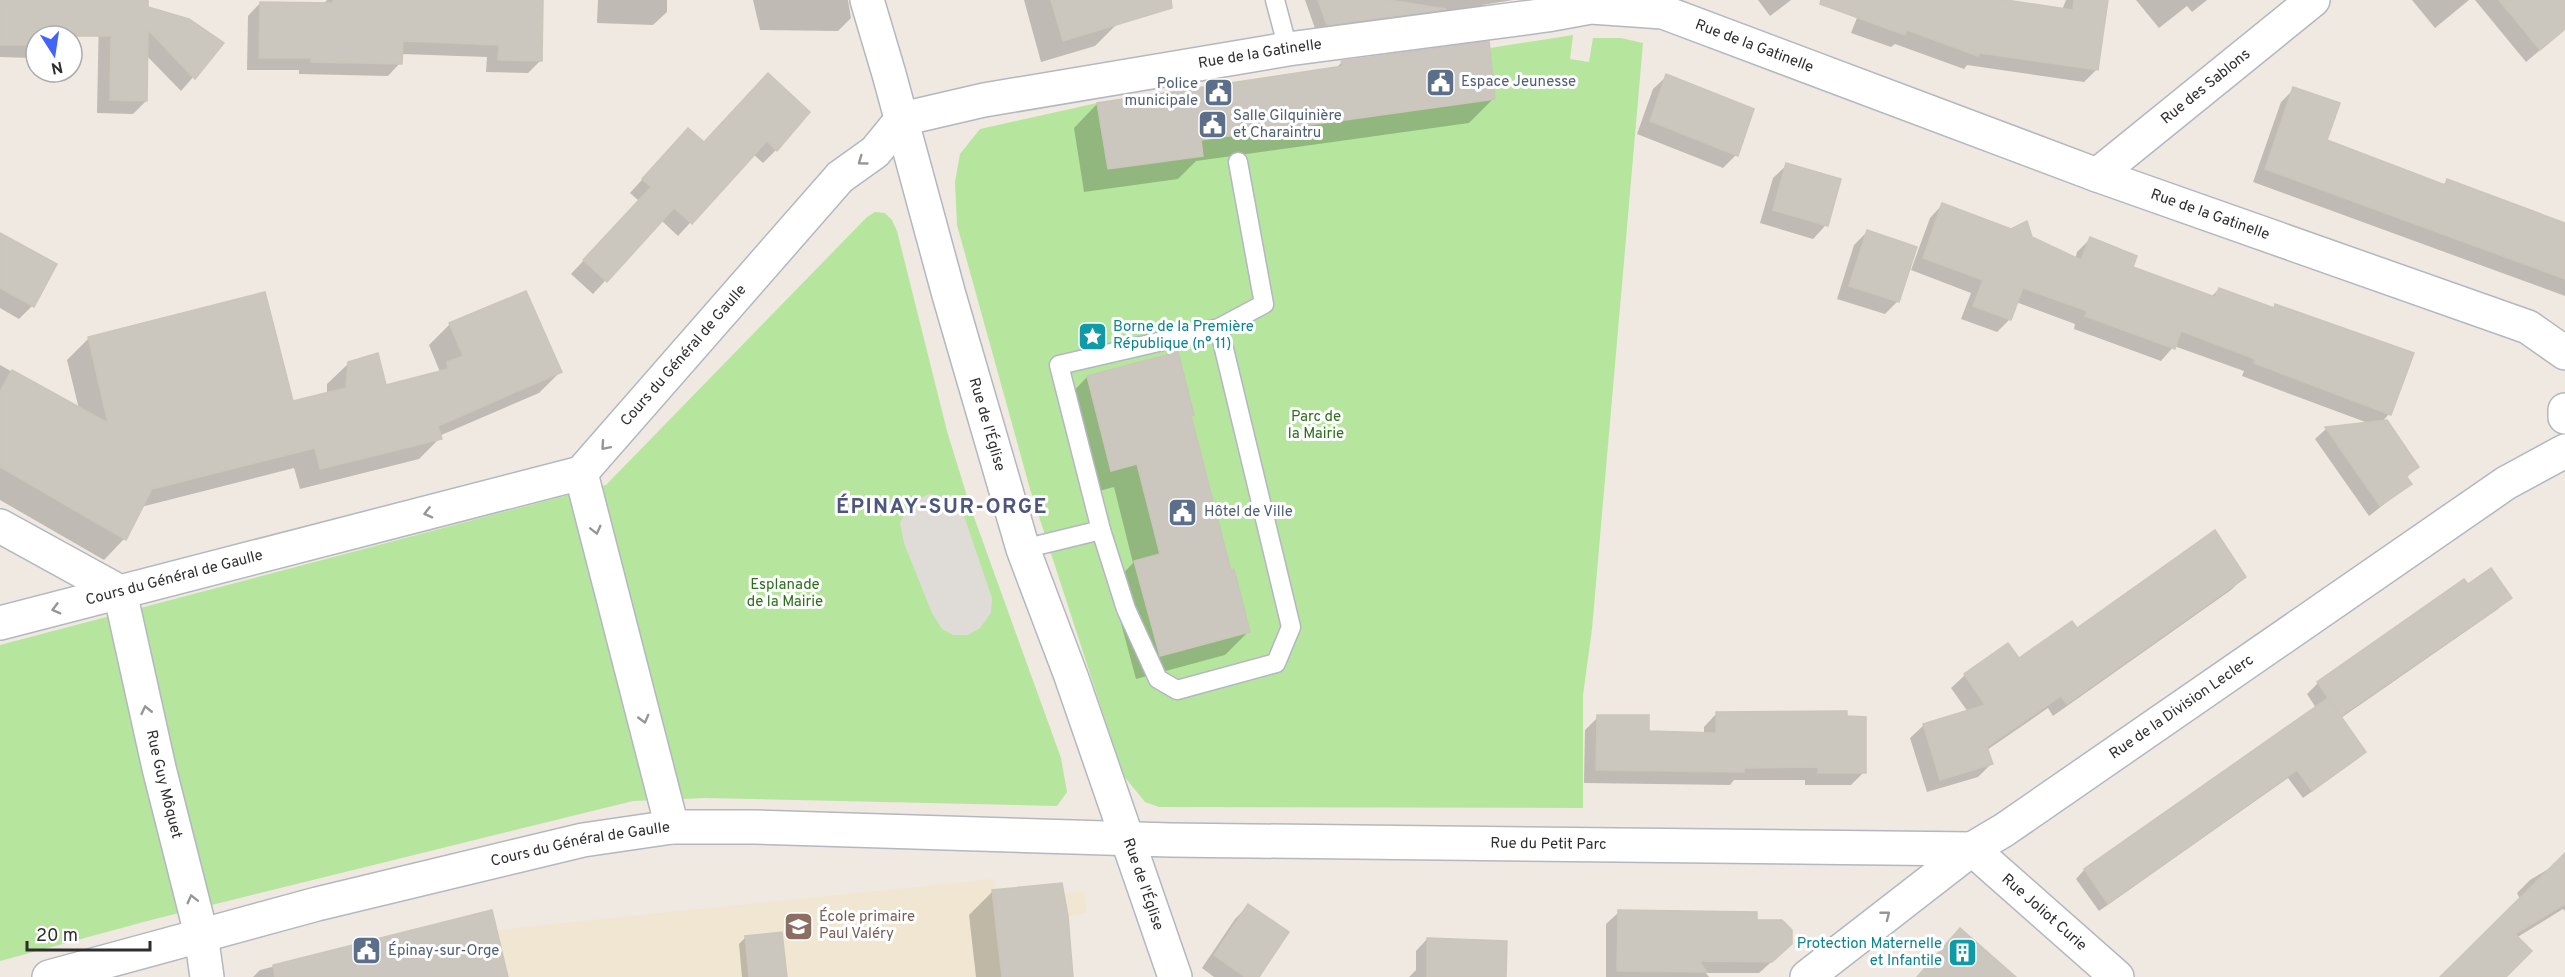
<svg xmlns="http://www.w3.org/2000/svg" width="2565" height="977" viewBox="0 0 2565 977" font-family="Overpass,sans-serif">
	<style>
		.education { fill: #f0e6d1 }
		.green { fill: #b6e59e }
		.plaza { fill: #dfdcd8 }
		.shadow { fill: #0003 }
		.building { fill: #cbc7bf; stroke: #cbc5ba; stroke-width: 1.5 }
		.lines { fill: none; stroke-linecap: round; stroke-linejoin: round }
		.service-casing { stroke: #b4b7c1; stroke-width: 21 }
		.minor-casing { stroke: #b4b7c1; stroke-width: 36 }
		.service { stroke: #fff; stroke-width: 18 }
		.minor { stroke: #fff; stroke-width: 33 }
		.oneway { stroke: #969696 }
		.labels { text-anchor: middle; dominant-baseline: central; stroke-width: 6; stroke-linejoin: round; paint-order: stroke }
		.street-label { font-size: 15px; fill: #2e2e2e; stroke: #fff }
		.service-label { font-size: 15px; fill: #4e5e75; stroke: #fff; text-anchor: start }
		.culture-label { font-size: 15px; fill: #0d838f; stroke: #fff; text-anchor: start }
		.park-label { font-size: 15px; fill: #2c6e1b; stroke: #fff }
		.education-label { font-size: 15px; fill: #785e54; stroke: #fff; text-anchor: start }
		.district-label { font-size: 21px; font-weight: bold; letter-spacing: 1.5px; fill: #4d5680; stroke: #fff }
	</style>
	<rect width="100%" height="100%" fill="#efe9e1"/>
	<!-- education -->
	<polygon class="education" points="994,879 996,890 1062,883 1064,894 1084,891 1087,913 1066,917 1073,977 452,977 440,923 492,910 497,930"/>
	<!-- green -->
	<g class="green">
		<polygon points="1573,35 1570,59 1589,62 1593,38 1621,38 1643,43 1592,629 1583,695 1583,808 1159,807 1145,802 1123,775 1030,489 957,225 955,182 960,154 980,129 1097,103 1108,169 1203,156 1201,140 1495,99 1490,48"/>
		<polygon points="875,212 885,213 892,220 897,231 947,431 970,506 1061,758 1067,792 1057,806 705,798 633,801 151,920 0,961 0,645 606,485 867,217"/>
	</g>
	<!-- plaza -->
	<polygon class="plaza" points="929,494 954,499 964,516 992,598 991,613 980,628 968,635 953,635 942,629 932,613 904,543 900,523 910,503"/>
	<!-- shadow -->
	<g class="shadow">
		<polygon points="0,0 78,0 57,36 36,36 36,55 32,58 0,57"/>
		<polygon points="112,0 146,0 146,8 222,44 181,91 146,55 146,101 133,114 97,113 99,12"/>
		<polygon points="327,0 542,0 540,61 528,73 486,72 487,57 401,54 400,63 388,76 299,74 299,70 247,70 248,16 260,3 323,5"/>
		<polygon points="598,0 667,0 667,12 653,25 597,23"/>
		<polygon points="753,0 848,0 851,18 838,31 760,30"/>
		<polygon points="1024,0 1131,0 1117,24 1095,46 1041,62"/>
		<polygon points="1305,0 1513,0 1483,5 1474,14 1317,34"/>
		<polygon points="1758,0 1791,0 1770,16"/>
		<polygon points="1864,0 2006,0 2062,10 2066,0 2107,0 2097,69 2084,82 1967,65 1964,69 1895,44 1891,47 1851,33"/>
		<polygon points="2136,0 2207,0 2192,12 2187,6 2159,28"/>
		<polygon points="2412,0 2469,0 2435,28"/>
		<polygon points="2475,0 2565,0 2565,29 2526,62"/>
		<polygon points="1488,43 1493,99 1469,123 1196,161 1178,179 1084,192 1074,128 1097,104 1336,68 1342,62"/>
		<polygon points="1667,76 1736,155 1723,168 1637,134 1653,89"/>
		<polygon points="755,88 776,150 763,163 753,154 678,236 661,220 593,294 571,274 639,201 630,193 675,143 704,144"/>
		<polygon points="2294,89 2325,141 2442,186 2447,181 2565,224 2565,296 2253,182 2281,102"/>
		<polygon points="1787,165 1826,225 1813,239 1760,223 1773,178"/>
		<polygon points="1942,205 2030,238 2075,259 2077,252 2090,239 2131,268 2211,297 2219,289 2272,309 2276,306 2389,414 2382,422 2417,467 2406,478 2410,484 2369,516 2315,439 2326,429 2368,423 2242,376 2244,371 2174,346 2161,361 2074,329 2075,324 2016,302 2010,319 1997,332 1961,319 1971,293 1911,270 1930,218"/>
		<polygon points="1867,232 1898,301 1885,314 1837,299 1854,245"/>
		<polygon points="0,248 32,306 19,319 0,308"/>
		<polygon points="264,294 292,403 327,394 327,384 349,363 385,387 440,372 429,345 450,324 560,372 539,393 439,436 440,438 419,459 300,489 294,468 141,507 124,539 104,560 0,500 0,365 79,409 67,360 88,339"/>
		<polygon points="1087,377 1193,414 1189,418 1230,573 1249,631 1225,655 1136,679 1111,586 1133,563 1114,487 1088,494 1064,401"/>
		<polygon points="2245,576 2231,590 2053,716 2048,708 1987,750 1991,764 1978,777 1927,792 1910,738 1924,725 1968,712 1951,688 1965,675 2018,660 2076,630"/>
		<polygon points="2467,586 2510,597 2498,609 2341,718 2364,752 2356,760 2303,798 2288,778 2099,911 2076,879 2084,870 2316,708 2307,694 2318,683"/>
		<polygon points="1716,714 1864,772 1851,785 1805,785 1805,780 1734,780 1730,785 1584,783 1585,730 1598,717 1647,733 1704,734 1704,727"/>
		<polygon points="2565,859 2565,911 2563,909 2516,938 2504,977 2442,977 2520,899 2517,893 2530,880"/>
		<polygon points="993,891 1073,977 976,977 969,915"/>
		<polygon points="1248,906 1257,977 1214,977 1202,968 1235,919"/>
		<polygon points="490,912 507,977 253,977 260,970"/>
		<polygon points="1619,912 1755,921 1778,956 1759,973 1706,973 1709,977 1606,977 1606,924"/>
		<polygon points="745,938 785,977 742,977 739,944"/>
		<polygon points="1427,939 1468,977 1409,977 1416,970 1416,951"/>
	</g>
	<!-- building -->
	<g class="building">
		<polygon points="0,0 148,0 148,7 189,19 224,43 195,79 148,30 147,101 110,100 111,36 36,36 36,45 0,45"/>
		<polygon points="333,0 543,0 542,61 498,60 499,45 403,41 402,64 311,62 311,58 259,58 260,2 333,3"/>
		<polygon points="1051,0 1171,0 1172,8 1063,41"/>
		<polygon points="1318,0 1389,0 1446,9 1327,25"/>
		<polygon points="1821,0 2006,0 2073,10 2074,0 2108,0 2098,70 1980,53 1978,56 1907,30 1905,35 1820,4"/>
		<polygon points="2499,0 2565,0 2565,29 2540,50"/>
		<polygon points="1489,41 1495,99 1201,140 1203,156 1108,169 1097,103 1343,66 1341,61"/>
		<polygon points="768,73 810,112 777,151 767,141 692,224 674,208 607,282 583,260 651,187 642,179 688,128 704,142"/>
		<polygon points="1666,74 1754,109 1738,156 1650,121"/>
		<polygon points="2293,87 2340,103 2327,140 2445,185 2447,179 2565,223 2565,279 2265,169"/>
		<polygon points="1786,163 1841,179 1828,226 1773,210"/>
		<polygon points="1942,203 2011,229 2027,221 2032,237 2081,260 2090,237 2137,256 2133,267 2215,297 2219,288 2274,308 2275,304 2414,353 2391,415 2254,363 2255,359 2181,331 2175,349 2085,316 2087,311 2023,288 2011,320 1973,306 1983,280 1923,258"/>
		<polygon points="1867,230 1917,247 1899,302 1849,286"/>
		<polygon points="0,233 57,264 34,307 0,288"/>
		<polygon points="526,291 562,372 438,426 442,439 320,469 315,448 152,489 126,540 0,467 0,391 12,370 108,423 88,337 265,292 293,401 346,388 348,362 378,353 386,385 448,369 447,362 463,356 449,323"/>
		<polygon points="1178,352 1194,415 1191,416 1231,571 1234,569 1250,632 1160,656 1134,561 1160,554 1137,464 1111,471 1087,376"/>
		<polygon points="2387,420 2419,467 2406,476 2412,484 2380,506 2325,427"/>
		<polygon points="2215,530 2246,577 2067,704 2061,696 1987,747 1993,764 1940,780 1923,724 1985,705 1964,674 2008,643 2019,658 2072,621 2077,628"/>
		<polygon points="2491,568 2512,598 2341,716 2317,682 2464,579 2468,584"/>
		<polygon points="2328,698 2366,752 2312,791 2297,770 2108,904 2084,869"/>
		<polygon points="1847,711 1847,716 1866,717 1866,773 1818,773 1818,767 1744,768 1744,772 1596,770 1597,715 1649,715 1649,731 1716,733 1716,712"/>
		<polygon points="2565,853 2565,904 2515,934 2532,951 2506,977 2440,977"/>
		<polygon points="1062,883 1068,916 1073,977 1002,977 992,890"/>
		<polygon points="1248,904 1289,932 1259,977 1245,977 1214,955"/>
		<polygon points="492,910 508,977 275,977 273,965"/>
		<polygon points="1618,910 1757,912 1757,920 1782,920 1792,930 1792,944 1772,962 1699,961 1707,972 1617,971"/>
		<polygon points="1960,928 2016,977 1917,977"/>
		<polygon points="782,932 787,977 749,977 745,936"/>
		<polygon points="1427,938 1507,941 1506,977 1427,977"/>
	</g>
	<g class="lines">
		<defs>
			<g id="service">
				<polyline points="1275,0 1288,49"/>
				<polyline points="1101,530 1126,609 1158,679 1177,690 1276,663 1291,627 1219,328"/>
				<polyline points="1023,549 1101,530 1059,365 1219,328 1264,304 1238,162"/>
			</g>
			<g id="minor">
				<path id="s1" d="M867,0L889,74L949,295L1023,549L1071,676L1175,977"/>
				<path id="s2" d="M902,119L984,100L1288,49L1547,15L1591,7L1663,12L2097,175L2528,327L2565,353"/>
				<path id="s3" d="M2097,175L2313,0"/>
				<polyline points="2565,410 2565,417"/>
				<polyline points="581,473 672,827"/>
				<path id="s4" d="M0,526L120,592L159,768L201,934L207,977"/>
				<path id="s5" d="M0,623L581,473L840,177L875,152L902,119"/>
				<path id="s6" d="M1972,849L2117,977"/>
				<path id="s7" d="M49,977L317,904L583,840L672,827H755L1170,840L1972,849"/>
				<path id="s8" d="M1807,977L1972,849L2004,830L2506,483L2565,451"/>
			</g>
		</defs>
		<!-- service casing -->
		<use href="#service" class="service-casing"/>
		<!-- minor casing -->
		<use href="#minor" class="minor-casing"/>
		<!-- service -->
		<use href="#service" class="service"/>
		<!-- minor -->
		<use href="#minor" class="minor"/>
	</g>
	<!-- one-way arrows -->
	<defs><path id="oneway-chevron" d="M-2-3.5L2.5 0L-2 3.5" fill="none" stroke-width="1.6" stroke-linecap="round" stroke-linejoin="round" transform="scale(1.5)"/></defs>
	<g class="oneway">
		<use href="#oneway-chevron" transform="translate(862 161) rotate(144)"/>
		<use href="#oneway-chevron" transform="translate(605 446) rotate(131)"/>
		<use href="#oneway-chevron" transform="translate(428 513) rotate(166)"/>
		<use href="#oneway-chevron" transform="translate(596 530) rotate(76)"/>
		<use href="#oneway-chevron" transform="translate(56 609) rotate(165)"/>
		<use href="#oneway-chevron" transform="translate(146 710) rotate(-103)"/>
		<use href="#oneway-chevron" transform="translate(644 719) rotate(75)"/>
		<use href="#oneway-chevron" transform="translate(192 899) rotate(-104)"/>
		<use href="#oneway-chevron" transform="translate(1886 915) rotate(-38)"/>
	</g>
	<!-- icons -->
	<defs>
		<symbol id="civic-square" viewBox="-11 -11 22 22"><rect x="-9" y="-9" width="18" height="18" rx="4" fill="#5c6f8a" stroke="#fff"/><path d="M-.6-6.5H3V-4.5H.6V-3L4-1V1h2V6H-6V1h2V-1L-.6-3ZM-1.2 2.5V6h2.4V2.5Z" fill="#fff"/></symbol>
		<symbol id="sight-square" viewBox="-11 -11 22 22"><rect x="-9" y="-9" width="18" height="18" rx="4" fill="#0f9aa8" stroke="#fff"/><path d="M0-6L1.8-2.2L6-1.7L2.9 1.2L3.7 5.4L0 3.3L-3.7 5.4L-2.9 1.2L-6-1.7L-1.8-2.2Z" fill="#fff"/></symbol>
		<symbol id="school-square" viewBox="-11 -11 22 22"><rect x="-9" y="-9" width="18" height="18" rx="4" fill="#8d6e63" stroke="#fff"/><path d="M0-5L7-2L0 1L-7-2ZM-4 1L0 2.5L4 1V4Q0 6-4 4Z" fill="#fff"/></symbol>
		<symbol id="building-square" viewBox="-11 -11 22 22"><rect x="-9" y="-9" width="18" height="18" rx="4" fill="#0f9aa8" stroke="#fff"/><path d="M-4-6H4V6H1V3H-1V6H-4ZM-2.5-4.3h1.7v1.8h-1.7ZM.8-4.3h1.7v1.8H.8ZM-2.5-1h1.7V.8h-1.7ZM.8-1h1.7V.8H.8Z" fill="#fff"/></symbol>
	</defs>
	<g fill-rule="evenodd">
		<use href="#civic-square" x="1424" y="66" width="33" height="33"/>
		<use href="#civic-square" x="1202" y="76" width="33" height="33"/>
		<use href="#civic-square" x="1196" y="108" width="33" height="33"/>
		<use href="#sight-square" x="1076" y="320" width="33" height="33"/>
		<use href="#civic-square" x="1166" y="496" width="33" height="33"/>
		<use href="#school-square" x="782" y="910" width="33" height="33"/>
		<use href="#civic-square" x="350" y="934" width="33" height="33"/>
		<use href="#building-square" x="1946" y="936" width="33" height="33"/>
	</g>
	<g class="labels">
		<!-- street labels -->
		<g class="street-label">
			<text stroke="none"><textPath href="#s2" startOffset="868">Rue de la Gatinelle</textPath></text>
			<text stroke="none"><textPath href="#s2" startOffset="364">Rue de la Gatinelle</textPath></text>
			<text stroke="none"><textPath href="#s3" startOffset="140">Rue des Sablons</textPath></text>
			<text stroke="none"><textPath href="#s2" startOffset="1354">Rue de la Gatinelle</textPath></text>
			<text stroke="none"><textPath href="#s5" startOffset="756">Cours du Général de Gaulle</textPath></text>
			<text stroke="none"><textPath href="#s1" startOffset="441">Rue de l'Église</textPath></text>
			<text stroke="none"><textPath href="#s5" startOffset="180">Cours du Général de Gaulle</textPath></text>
			<text stroke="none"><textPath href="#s8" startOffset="462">Rue de la Division Leclerc</textPath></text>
			<text stroke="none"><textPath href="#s4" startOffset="334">Rue Guy Môquet</textPath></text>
			<text stroke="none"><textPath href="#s7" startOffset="1518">Rue du Petit Parc</textPath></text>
			<text stroke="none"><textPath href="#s7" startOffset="548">Cours du Général de Gaulle</textPath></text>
			<text stroke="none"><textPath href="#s1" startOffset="927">Rue de l'Église</textPath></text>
			<text stroke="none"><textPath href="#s6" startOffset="96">Rue Joliot Curie</textPath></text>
		</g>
		<!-- service labels -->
		<g class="service-label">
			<text x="1461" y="82">Espace Jeunesse</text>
			<text x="1198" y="84" text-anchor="end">Police<tspan x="1198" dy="17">municipale</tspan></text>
			<text x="1233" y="116">Salle Gilquinière<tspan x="1233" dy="17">et Charaintru</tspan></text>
			<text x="1204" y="512">Hôtel de Ville</text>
			<text x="388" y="951">Épinay-sur-Orge</text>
		</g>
		<!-- culture labels -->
		<g class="culture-label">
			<text x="1113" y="327">Borne de la Première<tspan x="1113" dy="17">République (n° 11)</tspan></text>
			<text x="1942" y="944" text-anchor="end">Protection Maternelle<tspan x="1942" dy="17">et Infantile</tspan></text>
		</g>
		<!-- park labels -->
		<g class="park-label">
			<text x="1316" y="417">Parc de<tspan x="1316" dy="17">la Mairie</tspan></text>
			<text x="785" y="585">Esplanade<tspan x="785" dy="17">de la Mairie</tspan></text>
		</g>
		<!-- education labels -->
		<g class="education-label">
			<text x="819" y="917">École primaire<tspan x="819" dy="17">Paul Valéry</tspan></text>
		</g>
		<!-- district labels -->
		<g class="district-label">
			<text x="942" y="507">ÉPINAY-SUR-ORGE</text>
		</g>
	</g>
	<!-- north arrow -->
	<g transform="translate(54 54) rotate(168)"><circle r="28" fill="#ffffff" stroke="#ababab" stroke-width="1.5"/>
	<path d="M0-4.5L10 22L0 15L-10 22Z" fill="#4264fb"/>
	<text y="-9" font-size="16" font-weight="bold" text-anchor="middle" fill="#2e2e2e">N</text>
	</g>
	<!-- scale -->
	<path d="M27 941v9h123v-9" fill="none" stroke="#2e2e2e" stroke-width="3"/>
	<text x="36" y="941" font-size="18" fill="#2e2e2e" stroke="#ffffff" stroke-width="4.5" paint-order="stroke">20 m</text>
</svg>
